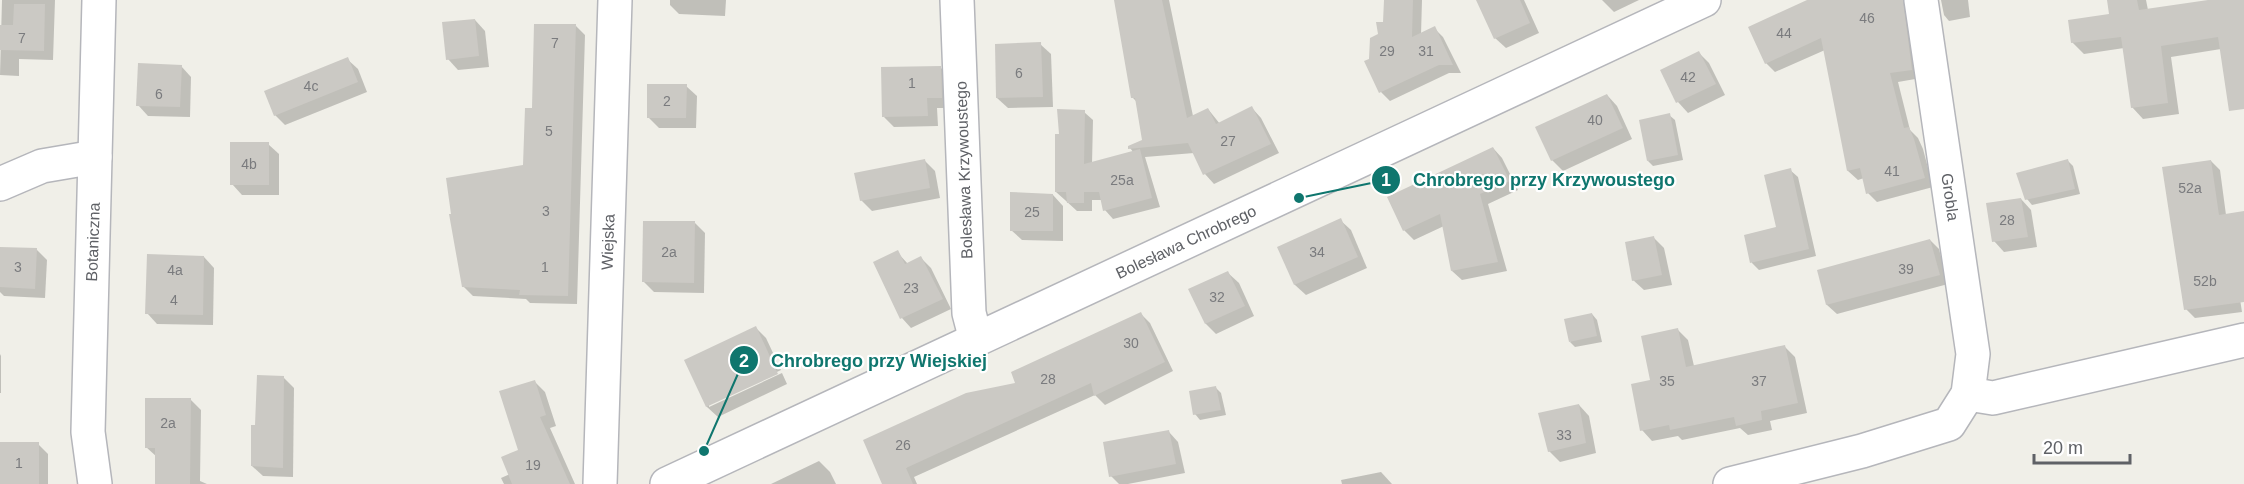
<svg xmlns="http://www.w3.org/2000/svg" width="2244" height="484" viewBox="0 0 2244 484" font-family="Helvetica,sans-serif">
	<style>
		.shadow { fill: #0003 }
		.building { fill: #cbc9c4 }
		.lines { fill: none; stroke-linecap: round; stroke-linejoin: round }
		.street-casing { stroke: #b5b6bb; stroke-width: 36 }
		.street { stroke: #fff; stroke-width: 33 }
		.labels { text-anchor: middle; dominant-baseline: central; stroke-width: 4.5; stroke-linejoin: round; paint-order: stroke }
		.number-label { font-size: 14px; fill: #7a7b7e }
		.street-label { font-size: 16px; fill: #5f6166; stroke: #fff }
		.leader { fill: none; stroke: #0f766e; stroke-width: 2 }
		.callout-dot { fill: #0f766e; stroke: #fff; stroke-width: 2 }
		.mark-label { font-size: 18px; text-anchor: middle; font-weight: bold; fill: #fff }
		.callout-label { font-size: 18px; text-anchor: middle; font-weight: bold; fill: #0f766e; stroke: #fff; stroke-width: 4.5; stroke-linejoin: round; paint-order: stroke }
	</style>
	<rect width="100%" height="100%" fill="#f0efe8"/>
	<!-- shadow -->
	<g class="shadow">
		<polygon points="2,0 55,0 53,60 19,59 19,76 0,75"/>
		<polygon points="670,0 726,0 725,16 679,14 670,5"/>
		<polygon points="1115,0 1169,0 1193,116 1208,109 1220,124 1252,108 1261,118 1279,153 1214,184 1205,174 1194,153 1145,157 1160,207 1113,219 1105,210 1102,200 1092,200 1092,211 1077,211 1065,200 1056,192 1084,112 1093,120 1092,164 1134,153 1130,148 1144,140 1138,103 1133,98"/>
		<polygon points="1385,0 1422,0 1421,35 1434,28 1443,37 1461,73 1449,73 1390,101 1381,92 1370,60 1384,23"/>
		<polygon points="1483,0 1524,0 1539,33 1506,48 1495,38"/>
		<polygon points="1602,0 1639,0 1614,12"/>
		<polygon points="1808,0 1905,0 1921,78 1898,82 1910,130 1918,138 1923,149 1933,187 1877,202 1868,193 1864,178 1858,180 1848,171 1825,50 1775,72 1766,63"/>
		<polygon points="1941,0 1968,0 1970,17 1949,21 1944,15"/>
		<polygon points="2109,0 2146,0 2148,10 2213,0 2244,0 2244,88 2221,49 2171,57 2179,114 2143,119 2132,107 2124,48 2084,54 2072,42 2111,15"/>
		<polygon points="475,20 485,31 489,67 458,70 448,59"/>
		<polygon points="576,26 585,35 577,304 530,303 526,299 473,296 463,286 524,166 534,109"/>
		<polygon points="1040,44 1051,54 1053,107 1008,108 997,98"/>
		<polygon points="1699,53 1709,63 1725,95 1688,113 1678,102 1662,71"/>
		<polygon points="347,59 358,69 367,92 285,125 275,115"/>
		<polygon points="181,66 191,77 190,117 148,116 138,105"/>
		<polygon points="940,67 951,78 952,108 937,108 938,126 894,127 884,117"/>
		<polygon points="686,86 697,96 696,128 659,128 648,117"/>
		<polygon points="1607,95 1617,106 1632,139 1563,171 1552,160"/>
		<polygon points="1669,115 1675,120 1683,160 1653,166 1648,161"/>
		<polygon points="268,144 279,154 279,195 242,195 232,184"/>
		<polygon points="1493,148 1502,158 1518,190 1488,204 1507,271 1462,280 1452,271 1444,226 1414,240 1404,230"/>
		<polygon points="2067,160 2073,166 2080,194 2032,205 2027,199"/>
		<polygon points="925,161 935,171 940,198 872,211 861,200"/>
		<polygon points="2211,161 2220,170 2226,215 2244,213 2244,265 2235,267 2242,312 2195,318 2186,309"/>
		<polygon points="1790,170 1798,177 1816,256 1759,270 1752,263 1746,237 1777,228"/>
		<polygon points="1053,195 1063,206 1063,241 1022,240 1011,230"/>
		<polygon points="2021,199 2031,210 2037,247 2004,252 1994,241"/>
		<polygon points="1340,220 1351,230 1367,268 1306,295 1295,285 1279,248"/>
		<polygon points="695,223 705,233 704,293 654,292 644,282"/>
		<polygon points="1654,238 1664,248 1672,285 1644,290 1633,280"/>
		<polygon points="1930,240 1939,249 1948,284 1837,314 1827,305 1819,271"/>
		<polygon points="0,248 36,249 47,260 45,298 4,296 0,292"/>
		<polygon points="897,252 908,264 921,258 931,268 951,309 911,328 902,318 875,262"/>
		<polygon points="204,257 214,268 213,325 157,324 147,313"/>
		<polygon points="1228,273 1239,283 1254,316 1216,334 1206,324 1190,290"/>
		<polygon points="1141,314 1150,323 1173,371 1105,405 1095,395 914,477 917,484 884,484 1018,384"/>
		<polygon points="1592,314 1597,320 1602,342 1575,347 1570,342"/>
		<polygon points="756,328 766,338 781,370 709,404 709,407 782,373 787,384 718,417 707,407 686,360"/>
		<polygon points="1678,330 1688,340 1694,366 1785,347 1795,357 1807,413 1770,421 1772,430 1748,435 1740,428 1682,440 1678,436 1652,441 1642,430 1652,381"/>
		<polygon points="0,354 1,356 1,393 0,393"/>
		<polygon points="284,378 294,388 293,477 263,476 252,466 256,427"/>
		<polygon points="535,382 545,392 556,426 550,428 575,484 504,484 501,478 510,474 520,451"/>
		<polygon points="1216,388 1221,393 1226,415 1200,420 1195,414"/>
		<polygon points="190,399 201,410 200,481 207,484 156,484 157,457 146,447"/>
		<polygon points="1579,405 1589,416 1596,453 1560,462 1549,451"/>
		<polygon points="1169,432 1178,442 1185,473 1128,484 1119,484 1111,476"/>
		<polygon points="38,444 48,454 48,484 0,484"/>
		<polygon points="819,461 830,472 836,484 771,484"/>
		<polygon points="1381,472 1392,484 1342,484 1341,480"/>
	</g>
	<!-- building -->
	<g class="building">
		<polygon points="1114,0 1162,0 1187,118 1208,108 1216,124 1252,106 1271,144 1203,175 1188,143 1128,149 1128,146 1142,140 1135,98 1131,98"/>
		<polygon points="1384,0 1413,0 1412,37 1435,26 1453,65 1439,65 1379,93 1364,61 1369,59 1370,38 1378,34 1376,22 1383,22"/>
		<polygon points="1476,0 1520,0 1530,23 1494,39"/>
		<polygon points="1807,0 1903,0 1912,70 1890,73 1904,128 1909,127 1914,139 1925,178 1866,194 1860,168 1847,171 1821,38 1765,64 1748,27"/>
		<polygon points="2107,0 2137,0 2139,10 2208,0 2244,0 2244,109 2229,111 2218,37 2161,46 2168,103 2131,108 2121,37 2071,43 2068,20 2109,14"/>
		<polygon points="14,4 45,4 44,51 0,50 0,25 13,25"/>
		<polygon points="475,19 479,56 446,60 442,22"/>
		<polygon points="534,24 576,24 568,296 519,295 520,290 462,287 449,214 451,214 446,178 523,165 525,108 532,108"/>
		<polygon points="1041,42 1043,97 996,98 995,44"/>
		<polygon points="1699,51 1716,84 1676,103 1660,70"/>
		<polygon points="348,57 358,82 274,116 264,91"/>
		<polygon points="138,63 182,65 180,107 136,106"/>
		<polygon points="941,66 942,98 927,98 928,116 882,117 881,67"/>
		<polygon points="647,84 687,84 686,118 647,118"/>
		<polygon points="1607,94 1623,128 1551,161 1535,127"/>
		<polygon points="1057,109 1085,110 1084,164 1140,149 1152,198 1103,211 1099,192 1084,192 1084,203 1067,203 1066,192 1055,192 1055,134 1059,134"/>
		<polygon points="1670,113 1678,155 1647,161 1639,120"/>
		<rect x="230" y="142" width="39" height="43"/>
		<polygon points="1493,147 1510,181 1480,194 1498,262 1451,271 1440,214 1403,231 1387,197"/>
		<polygon points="925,159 930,188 860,201 854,173"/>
		<polygon points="2068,159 2075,189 2025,200 2016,173"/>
		<polygon points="2211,160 2219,215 2244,211 2244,302 2184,310 2162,167"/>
		<polygon points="1791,168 1809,249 1750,263 1744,235 1776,227 1764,175"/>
		<polygon points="1010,192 1053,194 1053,231 1010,231"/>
		<polygon points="2021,198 2028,237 1992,242 1986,203"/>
		<polygon points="1341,218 1358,257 1294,285 1277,247"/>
		<polygon points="643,221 695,221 694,283 642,282"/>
		<polygon points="1654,236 1662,275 1632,281 1625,242"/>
		<polygon points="1930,239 1940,275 1826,305 1817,270"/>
		<polygon points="0,247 37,248 35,289 0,287"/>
		<polygon points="898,250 905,264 921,256 943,299 900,319 873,262"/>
		<polygon points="147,254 204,256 203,315 145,314"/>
		<polygon points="1228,271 1245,306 1205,324 1188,289"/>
		<polygon points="1141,312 1165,362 1094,396 1091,383 906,468 913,484 882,484 863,440 966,393 1015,383 1011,372"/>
		<polygon points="1592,313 1597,336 1569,342 1564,319"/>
		<polygon points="756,326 778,374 706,407 684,360"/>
		<polygon points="1678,328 1686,367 1785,345 1798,403 1761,411 1762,420 1736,426 1734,417 1670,430 1669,425 1640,431 1631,384 1650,380 1641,336"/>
		<polygon points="257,375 284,376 283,468 251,466 251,425 255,425"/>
		<polygon points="535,380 546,415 540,417 570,484 512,484 501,457 518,450 499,391"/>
		<polygon points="1216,386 1221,410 1193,415 1189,391"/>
		<polygon points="145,398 191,398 190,484 155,484 155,448 145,448"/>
		<polygon points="1579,404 1586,443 1548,452 1538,413"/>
		<polygon points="1169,430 1176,464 1109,477 1103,442"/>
		<rect x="0" y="442" width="39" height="42"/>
	</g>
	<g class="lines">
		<defs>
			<g id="street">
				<polyline points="957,0 969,313 976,340"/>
				<polyline points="0,184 42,166 95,157"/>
				<polyline points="1968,394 1993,398 2244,340"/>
				<polyline points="95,484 88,432 99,0"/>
				<polyline points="600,484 615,0"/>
				<polyline points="667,484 1704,0"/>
				<polyline points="1730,484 1862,451 1949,424 1968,394 1973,354 1921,0"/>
			</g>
		</defs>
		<!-- street casing -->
		<use href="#street" class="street-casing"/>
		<!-- street -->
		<use href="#street" class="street"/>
	</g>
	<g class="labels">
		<!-- number labels -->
		<g class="number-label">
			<text x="1867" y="18">46</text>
			<text x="1784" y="33">44</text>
			<text x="22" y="38">7</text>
			<text x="555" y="43">7</text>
			<text x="1387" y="51">29</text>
			<text x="1426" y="51">31</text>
			<text x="1019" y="73">6</text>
			<text x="1688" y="77">42</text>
			<text x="912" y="83">1</text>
			<text x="311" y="86">4c</text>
			<text x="159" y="94">6</text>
			<text x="667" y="101">2</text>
			<text x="1595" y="120">40</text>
			<text x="549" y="131">5</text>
			<text x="1228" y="141">27</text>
			<text x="249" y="164">4b</text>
			<text x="1892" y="171">41</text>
			<text x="1122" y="180">25a</text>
			<text x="2190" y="188">52a</text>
			<text x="546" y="211">3</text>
			<text x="1032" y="212">25</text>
			<text x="2007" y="220">28</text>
			<text x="669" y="252">2a</text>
			<text x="1317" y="252">34</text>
			<text x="18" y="267">3</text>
			<text x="545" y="267">1</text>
			<text x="1906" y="269">39</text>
			<text x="175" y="270">4a</text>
			<text x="2205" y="281">52b</text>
			<text x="911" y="288">23</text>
			<text x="1217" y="297">32</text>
			<text x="174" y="300">4</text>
			<text x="1131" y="343">30</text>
			<text x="1048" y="379">28</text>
			<text x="1667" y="381">35</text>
			<text x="1759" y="381">37</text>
			<text x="168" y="423">2a</text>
			<text x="1564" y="435">33</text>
			<text x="903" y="445">26</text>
			<text x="19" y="463">1</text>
			<text x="533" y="465">19</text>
		</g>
		<!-- street labels -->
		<g class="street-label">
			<text transform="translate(964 170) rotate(-92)">Bolesława Krzywoustego</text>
			<text transform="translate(1950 197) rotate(82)">Grobla</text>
			<text transform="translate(93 242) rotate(-88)">Botaniczna</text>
			<text transform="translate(608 242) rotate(-88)">Wiejska</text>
			<text transform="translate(1186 242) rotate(-25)">Bolesława Chrobrego</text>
		</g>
	</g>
	<!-- callouts -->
	<path class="leader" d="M1299 198L1386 180M704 451L744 360"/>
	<g class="callout-dot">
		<circle cx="1299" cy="198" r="6"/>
		<circle cx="704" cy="451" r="6"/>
		<circle cx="1386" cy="180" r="15"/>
		<circle cx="744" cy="360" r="15"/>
	</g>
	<g class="mark-label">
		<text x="1386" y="186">1</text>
		<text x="744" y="367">2</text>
	</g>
	<g class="callout-label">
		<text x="1544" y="186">Chrobrego przy Krzywoustego</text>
		<text x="879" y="367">Chrobrego przy Wiejskiej</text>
	</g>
	<!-- scale -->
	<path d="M2034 454v9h96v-9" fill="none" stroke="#5f6166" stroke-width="3"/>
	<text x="2043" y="454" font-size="18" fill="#5f6166" stroke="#ffffff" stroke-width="4.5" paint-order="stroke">20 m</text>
</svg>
